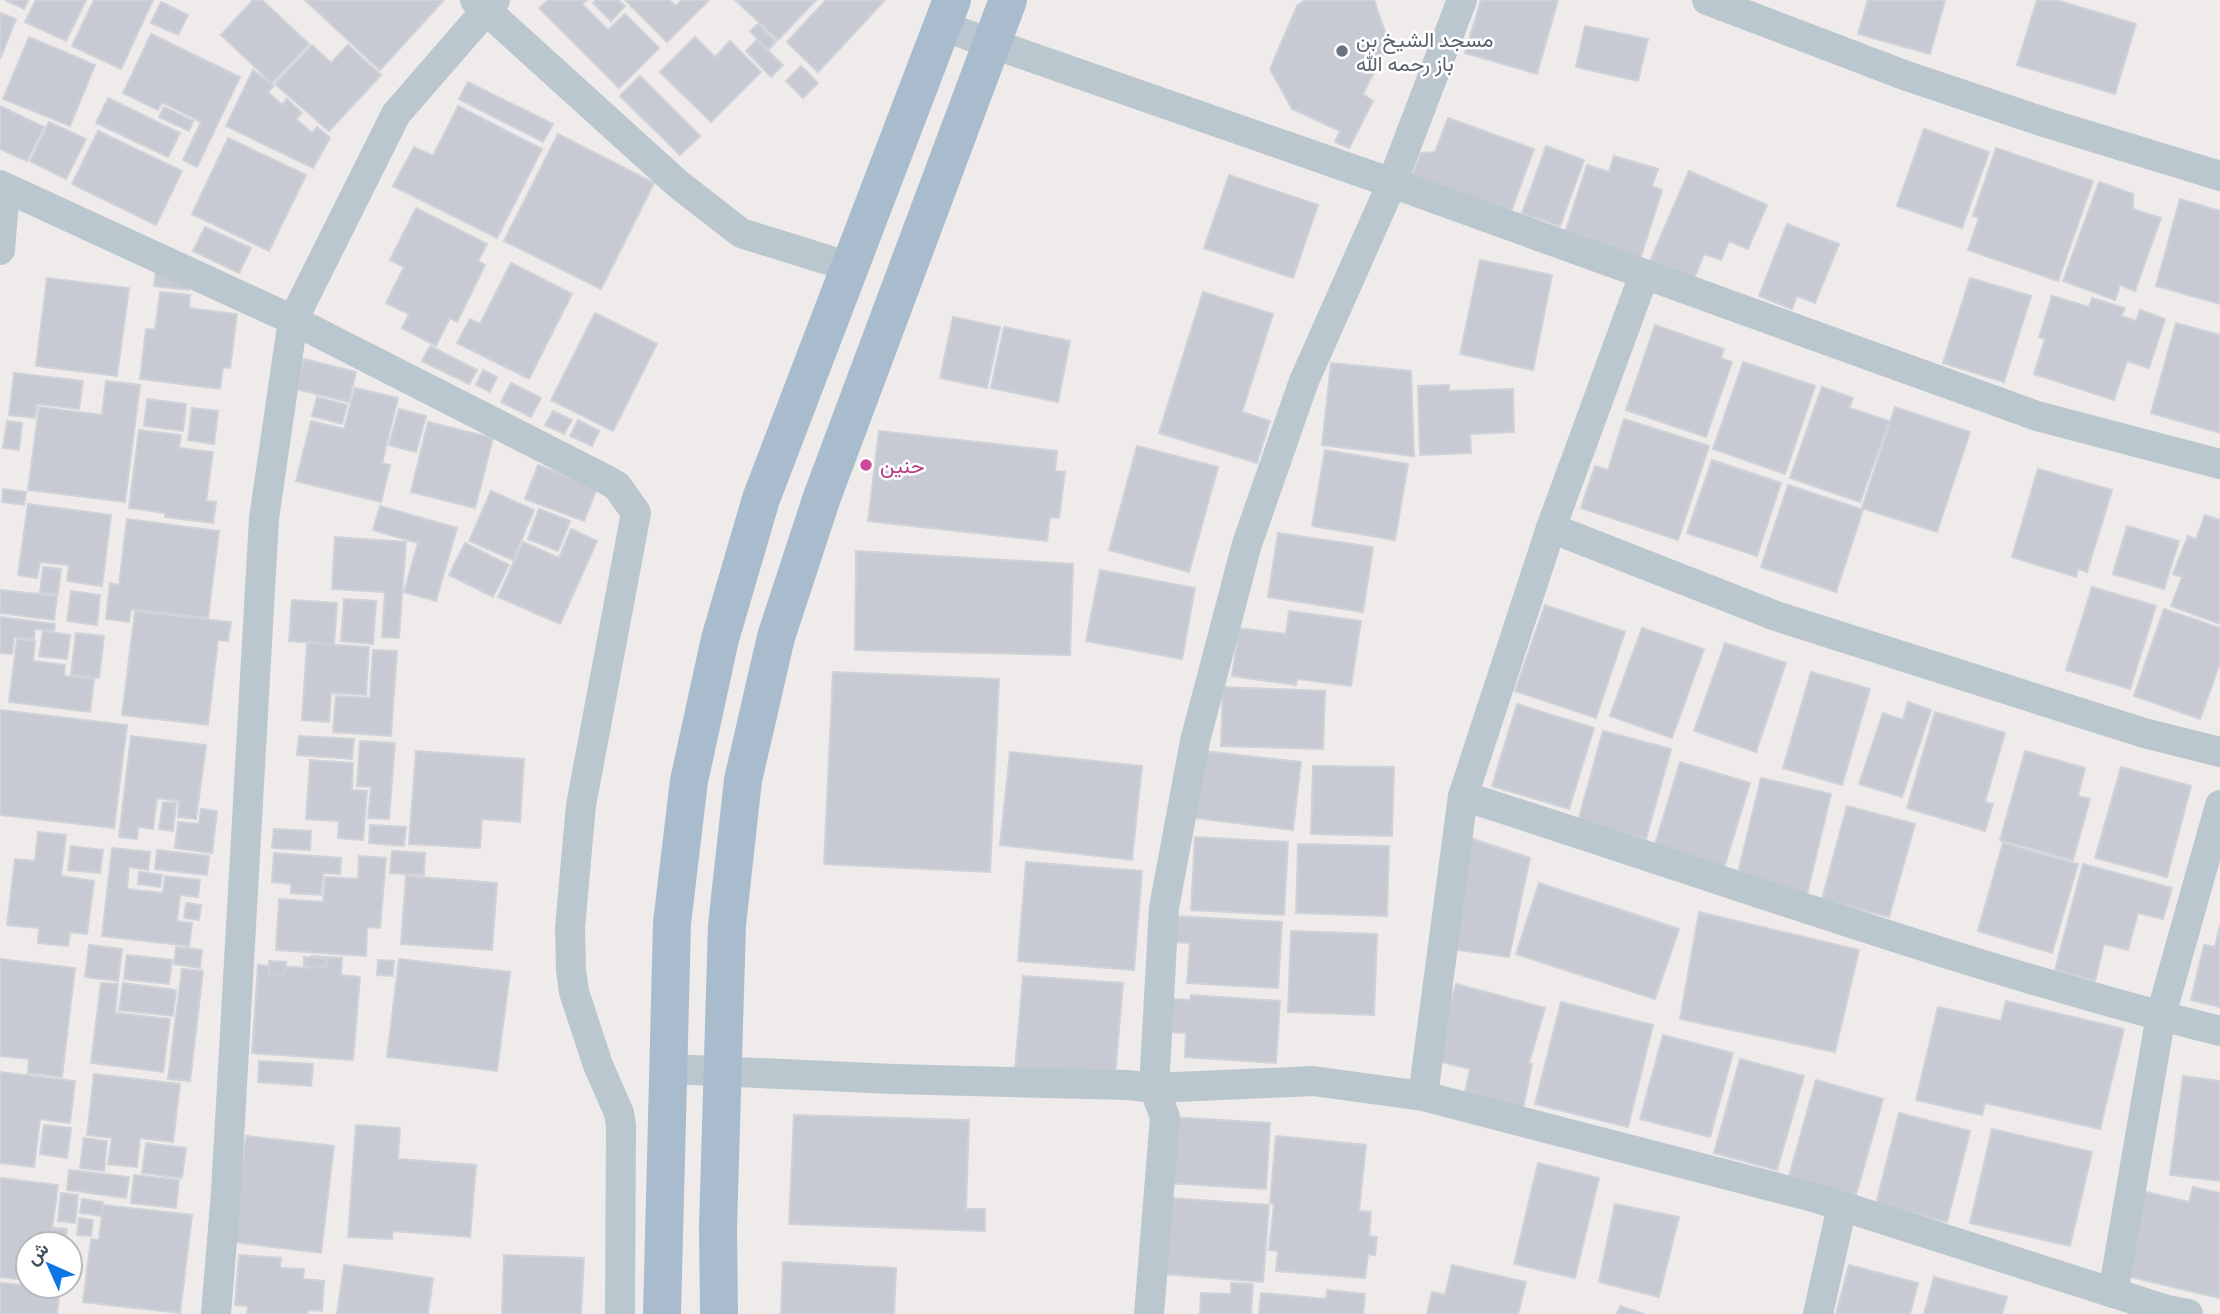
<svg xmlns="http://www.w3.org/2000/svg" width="2220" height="1314" viewBox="0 0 2220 1314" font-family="'IBM Plex Sans',Vazirmatn,sans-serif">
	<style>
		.building { fill: #c7cad2; stroke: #cfd2d8; stroke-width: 2 }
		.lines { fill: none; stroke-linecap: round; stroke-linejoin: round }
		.minor { stroke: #bbc7cf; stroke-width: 30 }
		.primary { stroke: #a8bccd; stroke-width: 38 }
		.worship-dot { fill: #6b7280; stroke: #fff; stroke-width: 2.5 }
		.hotel-dot { fill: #d1479c; stroke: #fff; stroke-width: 2.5 }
		.labels { text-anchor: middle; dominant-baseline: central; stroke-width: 5; stroke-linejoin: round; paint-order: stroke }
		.worship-label { font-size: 21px; fill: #5b616d; stroke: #fff; text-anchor: start }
		.hotel-label { font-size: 21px; fill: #b23c85; stroke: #fff; text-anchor: start }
	</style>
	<rect width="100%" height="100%" fill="#efebeb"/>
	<!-- building -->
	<g class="building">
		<polygon points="5,0 28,0 24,9"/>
		<polygon points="36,0 86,0 66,41 25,22"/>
		<polygon points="94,0 153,0 121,69 72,46"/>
		<polygon points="253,0 262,0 309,44 272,83 221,35"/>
		<polygon points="305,0 444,0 380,70"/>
		<polygon points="548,0 587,0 582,4 608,30 625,14 659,48 619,88 539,8"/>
		<polygon points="596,0 618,0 625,6 611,21 593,3"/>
		<polygon points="625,0 669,0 676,6 682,0 709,0 667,42"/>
		<polygon points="735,0 816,0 778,40"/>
		<polygon points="826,0 885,0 818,72 787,42"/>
		<polygon points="1305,0 1374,0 1389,43 1363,94 1373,101 1349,148 1335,142 1340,131 1292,109 1270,69 1297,6"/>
		<polygon points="1481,0 1558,0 1537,74 1465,53"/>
		<polygon points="1868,0 1945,0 1930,54 1858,34"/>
		<polygon points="2037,0 2056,0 2136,24 2115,94 2017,65"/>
		<polygon points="161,2 188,15 178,35 151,23"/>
		<polygon points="0,13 16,19 0,59"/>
		<polygon points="758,24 776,42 768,50 750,31"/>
		<polygon points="1585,26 1648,39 1638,81 1576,67"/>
		<polygon points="151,34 240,77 197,167 183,160 201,122 162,102 158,110 123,93"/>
		<polygon points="29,37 95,65 70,126 3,99"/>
		<polygon points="695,37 715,57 730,41 761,72 711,122 660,72"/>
		<polygon points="757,40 783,65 771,77 746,51"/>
		<polygon points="312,45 331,63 348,45 381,75 329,131 275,84"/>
		<polygon points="801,66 818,83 803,98 786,81"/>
		<polygon points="253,70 274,86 268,92 282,105 287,99 302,113 296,119 312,133 317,127 330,138 313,168 226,126"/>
		<polygon points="640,76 700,136 680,155 620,96"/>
		<polygon points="468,82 553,124 543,142 459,99"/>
		<polygon points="108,98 180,133 168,157 96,123"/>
		<polygon points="0,106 44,127 27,161 0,149"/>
		<polygon points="458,106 542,149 497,238 393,186 414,147 433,156"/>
		<polygon points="164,107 193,121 189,131 159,117"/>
		<polygon points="1448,118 1534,149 1509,217 1410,180 1421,153 1435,152"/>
		<polygon points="49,122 86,139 66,179 30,161"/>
		<polygon points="1924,129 1989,152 1962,228 1897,206"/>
		<polygon points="98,131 182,171 156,225 72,184"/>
		<polygon points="558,134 654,183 601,289 504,241"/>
		<polygon points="228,138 306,175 269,251 192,214"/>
		<polygon points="1546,146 1584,160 1560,226 1522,213"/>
		<polygon points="1996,148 2093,181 2058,281 1968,250 1979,218 1973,216"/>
		<polygon points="1614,156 1658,169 1652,186 1662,190 1639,263 1563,239 1587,165 1609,172"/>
		<polygon points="1689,171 1767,205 1748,249 1729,241 1721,260 1704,254 1691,286 1647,268"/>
		<polygon points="1229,175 1318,205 1293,278 1204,248"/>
		<polygon points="2099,182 2133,194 2133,209 2161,218 2135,291 2120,285 2115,300 2063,281"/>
		<polygon points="2180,199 2220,211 2220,304 2156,286"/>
		<polygon points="416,208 487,244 478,261 485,265 457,322 450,318 436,346 402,328 409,314 386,303 404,267 390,260"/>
		<polygon points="1787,224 1839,244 1815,303 1797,296 1792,309 1759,296"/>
		<polygon points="205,227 251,248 239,273 193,251"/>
		<polygon points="1480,260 1552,275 1533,370 1460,354"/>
		<polygon points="511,263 572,294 529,379 457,343 470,319 480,324"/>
		<polygon points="156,271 191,275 189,290 154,286"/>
		<polygon points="47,278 129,288 117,376 36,366"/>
		<polygon points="1970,278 2031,296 2004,382 1943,363"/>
		<polygon points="160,292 190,295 189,308 237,314 230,368 223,367 220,389 140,379 146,329 155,330"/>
		<polygon points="1203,292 1273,314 1242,412 1270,421 1257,463 1159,433"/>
		<polygon points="2052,296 2089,307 2092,298 2125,308 2121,316 2136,321 2140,310 2165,319 2149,368 2127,361 2114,400 2034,374 2045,339 2039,337"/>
		<polygon points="595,313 657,344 613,431 551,400"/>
		<polygon points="953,317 1000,327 987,388 940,378"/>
		<polygon points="2176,323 2220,335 2220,433 2151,413"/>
		<polygon points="1655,325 1724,349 1721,358 1732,362 1706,437 1626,410"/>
		<polygon points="1004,327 1070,341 1058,402 991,388"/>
		<polygon points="430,346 477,370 469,384 422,361"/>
		<polygon points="304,359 356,372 349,402 296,389"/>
		<polygon points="1743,362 1815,386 1785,474 1713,449"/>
		<polygon points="1331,363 1411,371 1414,456 1322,445"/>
		<polygon points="483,370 497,377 490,392 476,385"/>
		<polygon points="14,373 83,381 79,409 37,404 35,418 9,415"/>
		<polygon points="106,381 140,385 125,502 28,490 39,407 102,415"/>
		<polygon points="511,383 541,398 531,417 501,402"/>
		<polygon points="1449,385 1449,391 1513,389 1514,432 1470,434 1471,453 1420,455 1418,386"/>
		<polygon points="1822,387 1853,398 1849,408 1889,421 1860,502 1790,478"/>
		<polygon points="355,388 398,398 382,463 390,465 381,502 296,481 311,421 344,429"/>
		<polygon points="317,397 347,405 342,424 312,416"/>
		<polygon points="147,399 186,404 183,431 144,426"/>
		<polygon points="1895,407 1970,432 1937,532 1862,508"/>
		<polygon points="192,408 218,411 214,444 188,440"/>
		<polygon points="399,409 426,416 416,452 389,445"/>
		<polygon points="553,411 572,420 564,434 545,425"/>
		<polygon points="1624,419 1709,446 1678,540 1581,508 1595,466 1608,470"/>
		<polygon points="578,420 599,431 592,446 570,436"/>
		<polygon points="7,421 22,423 19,450 3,448"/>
		<polygon points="428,422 493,438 475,508 411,492"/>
		<polygon points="139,430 181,435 179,448 213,452 206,501 216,502 213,523 165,517 165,513 129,508"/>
		<polygon points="879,431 1057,451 1055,471 1065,472 1059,518 1050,517 1047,541 868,521"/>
		<polygon points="1137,446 1218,467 1189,572 1109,550"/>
		<polygon points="1325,450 1408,464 1395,540 1312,526"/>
		<polygon points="1712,460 1781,483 1757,556 1687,533"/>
		<polygon points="538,465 597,488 584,521 525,499"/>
		<polygon points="2038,469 2112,490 2087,572 2078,569 2076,577 2012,557"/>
		<polygon points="1788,485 1863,510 1836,592 1761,567"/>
		<polygon points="3,489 26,492 24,505 2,502"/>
		<polygon points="491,491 534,510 513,560 469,541"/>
		<polygon points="28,504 111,515 102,586 67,581 69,565 40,562 37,578 18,575"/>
		<polygon points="380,506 457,528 436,601 404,592 418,543 373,530"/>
		<polygon points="539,509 570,521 558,551 528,539"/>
		<polygon points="2205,515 2220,520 2220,624 2171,606 2182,577 2173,574 2188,536 2196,539"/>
		<polygon points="127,519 219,531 208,618 131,609 129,622 106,619 110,583 119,585"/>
		<polygon points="2127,526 2179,541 2164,589 2113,574"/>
		<polygon points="571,529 597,541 560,624 498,597 523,542 559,558"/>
		<polygon points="1278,533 1373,547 1363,612 1268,597"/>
		<polygon points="335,537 406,542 399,638 382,637 385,592 332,589"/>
		<polygon points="465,543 509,565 493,597 449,575"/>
		<polygon points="856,551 1073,564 1070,655 855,650"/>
		<polygon points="43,567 61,569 58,594 40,592"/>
		<polygon points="1100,570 1195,588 1182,659 1086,641"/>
		<polygon points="2092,587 2156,606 2130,689 2066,670"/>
		<polygon points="0,590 57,596 54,620 0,613"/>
		<polygon points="71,591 100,595 97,625 67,621"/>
		<polygon points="344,599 376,601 373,644 341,641"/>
		<polygon points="292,600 337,603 334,644 289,641"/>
		<polygon points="1545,605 1625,632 1596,718 1515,691"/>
		<polygon points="2164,609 2220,628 2220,663 2200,719 2134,696"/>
		<polygon points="135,611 231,622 228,641 218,640 208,725 122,715"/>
		<polygon points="1289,611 1361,621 1351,686 1297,679 1296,685 1232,676 1239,628 1286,634"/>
		<polygon points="0,617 55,624 54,631 35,629 34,639 14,637 12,654 0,653"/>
		<polygon points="1642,628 1704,649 1672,738 1610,716"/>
		<polygon points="43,631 70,635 67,659 39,656"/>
		<polygon points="76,633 104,636 99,678 71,675"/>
		<polygon points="17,639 35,641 33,661 65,665 64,676 94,679 90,712 9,702"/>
		<polygon points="307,643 369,647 366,695 331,693 329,722 302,720"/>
		<polygon points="1725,643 1786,663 1756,752 1694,731"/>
		<polygon points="373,650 397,651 391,736 333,732 336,696 370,698"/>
		<polygon points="833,672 999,679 990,872 824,864"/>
		<polygon points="1811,672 1870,689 1842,785 1783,768"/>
		<polygon points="1223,687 1325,691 1323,749 1221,746"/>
		<polygon points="1908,702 1931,710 1902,797 1859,784 1883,713 1903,720"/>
		<polygon points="1517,704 1594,728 1569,809 1492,786"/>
		<polygon points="0,710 127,725 114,828 0,815"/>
		<polygon points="1935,712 2005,733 1985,802 1993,804 1985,831 1907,808"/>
		<polygon points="1603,731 1671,749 1646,839 1578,821"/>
		<polygon points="131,736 206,745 196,819 178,817 179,801 157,798 153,829 138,827 137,839 119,837"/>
		<polygon points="299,736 354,739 352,759 297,755"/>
		<polygon points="360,741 395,743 389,819 368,818 371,787 357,786"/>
		<polygon points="416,751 524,759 520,822 482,819 480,848 409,844"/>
		<polygon points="1203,751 1301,762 1293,830 1194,818"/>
		<polygon points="2025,751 2085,768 2078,796 2090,799 2073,860 2000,840"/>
		<polygon points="1010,752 1142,766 1132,860 1000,845"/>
		<polygon points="310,760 353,763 352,790 367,791 363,840 338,838 339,821 306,819"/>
		<polygon points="1680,762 1750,783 1724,868 1654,848"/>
		<polygon points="1313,766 1394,767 1392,836 1311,834"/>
		<polygon points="2121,767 2191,786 2167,877 2095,858"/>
		<polygon points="1761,778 1831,794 1807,894 1737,877"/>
		<polygon points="163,802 176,803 173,831 159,829"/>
		<polygon points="1847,806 1915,824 1889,917 1822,899"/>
		<polygon points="201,809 217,811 212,853 175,848 178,822 199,824"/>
		<polygon points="370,825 406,827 404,846 369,843"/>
		<polygon points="274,829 311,831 310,850 272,848"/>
		<polygon points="38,832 66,835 61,876 94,881 87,934 70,932 68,946 38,943 39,928 7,925 15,859 35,861"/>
		<polygon points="1195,837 1288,842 1284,915 1191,910"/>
		<polygon points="1467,837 1530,858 1509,957 1450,949"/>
		<polygon points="2003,843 2078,864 2052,953 1978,931"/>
		<polygon points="1298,844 1389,846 1387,916 1296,913"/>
		<polygon points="71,846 103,850 100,873 68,870"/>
		<polygon points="112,848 150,852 148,870 129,867 127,889 163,893 165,876 200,880 198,897 180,895 177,921 192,923 189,946 102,936"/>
		<polygon points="157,850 209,856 207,875 155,869"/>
		<polygon points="392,851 425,853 424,875 390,873"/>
		<polygon points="274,853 341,858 340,874 323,873 321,895 291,893 291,884 272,882"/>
		<polygon points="359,856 386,858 380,928 367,927 366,956 276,950 279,899 323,902 325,877 358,879"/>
		<polygon points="1026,862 1142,871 1134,970 1018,961"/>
		<polygon points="2083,864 2172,888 2163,919 2138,913 2128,950 2104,944 2095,981 2055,970"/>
		<polygon points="139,872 162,875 160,887 138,884"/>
		<polygon points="406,876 497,883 492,950 401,944"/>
		<polygon points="1539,883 1679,929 1655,999 1516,954"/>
		<polygon points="186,903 201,905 199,920 184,918"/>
		<polygon points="1699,912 1859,950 1835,1052 1680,1019"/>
		<polygon points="1175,916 1282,922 1278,988 1187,983 1190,943 1173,942"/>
		<polygon points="2220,925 2220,1007 2191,1000 2204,945 2215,947"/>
		<polygon points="1291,931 1377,934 1374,1015 1288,1012"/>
		<polygon points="89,945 122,949 118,981 85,977"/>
		<polygon points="176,947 202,950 200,968 174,964"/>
		<polygon points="127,955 172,960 169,984 124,979"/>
		<polygon points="311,956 342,958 341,975 360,977 353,1060 252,1053 258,965 310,968"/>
		<polygon points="304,957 327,959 326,967 304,966"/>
		<polygon points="0,959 75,968 62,1077 28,1073 29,1059 0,1056"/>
		<polygon points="399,959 510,972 497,1071 387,1057"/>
		<polygon points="378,960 394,961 393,976 377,975"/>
		<polygon points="269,961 286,962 284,975 269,974"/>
		<polygon points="182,969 203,971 190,1081 168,1079"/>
		<polygon points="1023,976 1123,983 1115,1076 1015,1069"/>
		<polygon points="101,983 118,984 115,1013 170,1019 163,1072 91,1063"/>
		<polygon points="123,983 176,990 173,1016 119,1010"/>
		<polygon points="1456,984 1545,1008 1529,1063 1532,1064 1523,1109 1464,1097 1470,1069 1434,1060"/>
		<polygon points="1191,995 1280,1001 1276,1063 1185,1057 1186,1033 1170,1032 1172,999 1190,1000"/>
		<polygon points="2006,1001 2124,1029 2100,1129 1985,1103 1982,1115 1916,1100 1938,1007 2001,1021"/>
		<polygon points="1561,1002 1653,1025 1628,1127 1535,1104"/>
		<polygon points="1663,1035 1733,1053 1710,1137 1640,1119"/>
		<polygon points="1740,1059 1804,1076 1777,1170 1714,1153"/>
		<polygon points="259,1061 313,1064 311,1086 258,1082"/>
		<polygon points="0,1072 75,1081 70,1123 40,1119 34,1167 0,1163"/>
		<polygon points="94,1074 180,1084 173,1142 140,1138 137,1167 108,1164 112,1138 87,1135"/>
		<polygon points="2183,1076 2220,1081 2220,1181 2170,1175"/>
		<polygon points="1816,1080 1883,1099 1856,1195 1789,1176"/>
		<polygon points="1899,1113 1970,1131 1947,1222 1876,1204"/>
		<polygon points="794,1115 969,1120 966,1209 985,1209 985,1231 789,1224"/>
		<polygon points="1171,1117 1270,1123 1266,1189 1166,1183"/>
		<polygon points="44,1125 71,1128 67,1158 40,1154"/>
		<polygon points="356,1125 400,1128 398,1159 476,1165 470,1237 393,1231 392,1239 348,1237"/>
		<polygon points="1992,1129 2092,1152 2070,1246 1970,1223"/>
		<polygon points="246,1136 334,1146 321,1253 232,1242"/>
		<polygon points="1276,1136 1366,1145 1359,1211 1371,1212 1369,1236 1377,1237 1375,1255 1368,1254 1365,1278 1276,1271 1278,1251 1269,1250 1274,1204 1270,1203"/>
		<polygon points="84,1138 107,1141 104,1171 80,1168"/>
		<polygon points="146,1143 186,1148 182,1178 142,1173"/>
		<polygon points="1538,1163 1599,1178 1575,1278 1514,1264"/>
		<polygon points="69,1170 129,1177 126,1198 67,1190"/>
		<polygon points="134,1175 179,1180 176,1208 131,1203"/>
		<polygon points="0,1178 58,1185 50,1244 28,1244 28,1259 20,1258 17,1279 0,1277"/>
		<polygon points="2193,1187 2220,1193 2219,1298 2122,1275 2142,1191 2189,1202"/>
		<polygon points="61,1193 78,1195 75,1223 58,1221"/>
		<polygon points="1171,1198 1269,1205 1263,1282 1164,1274"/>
		<polygon points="82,1199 103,1202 102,1216 80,1213"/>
		<polygon points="1615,1204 1679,1217 1659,1297 1599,1282"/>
		<polygon points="103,1205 192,1215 180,1313 83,1302 91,1239 99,1240"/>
		<polygon points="79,1218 93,1220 91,1236 77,1235"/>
		<polygon points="54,1228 67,1229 65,1244 52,1244"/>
		<polygon points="239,1255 281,1258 280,1268 304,1269 303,1279 324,1281 322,1311 308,1310 307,1314 247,1314 248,1306 235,1305"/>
		<polygon points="504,1255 584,1258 581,1314 502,1314"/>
		<polygon points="783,1262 896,1268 894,1314 781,1314"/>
		<polygon points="344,1265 433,1278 428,1314 337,1314"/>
		<polygon points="1452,1265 1526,1282 1518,1314 1427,1314 1432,1292 1445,1295"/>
		<polygon points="1849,1265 1918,1283 1910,1314 1836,1314"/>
		<polygon points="1934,1277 2007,1297 2002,1314 1924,1314"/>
		<polygon points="0,1283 60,1288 57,1314 0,1314"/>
		<polygon points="1231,1283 1253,1284 1251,1314 1200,1314 1201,1293 1231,1294"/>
		<polygon points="1327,1290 1365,1294 1363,1314 1259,1314 1261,1293 1326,1299"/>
		<polygon points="1620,1306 1644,1314 1617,1314"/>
	</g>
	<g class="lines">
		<!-- minor -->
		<g class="minor">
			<polyline points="475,0 678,184 741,233 850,267"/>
			<polyline points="1707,0 1904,75 2047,123 2220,176"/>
			<polyline points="942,26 1392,183 2037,416 2220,464"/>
			<polyline points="0,185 293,320 603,478 617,486 636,513 581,805 570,928 571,970 574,992 598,1065 619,1113 621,1125 620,1314"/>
			<polyline points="0,250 5,188"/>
			<polyline points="1551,528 1776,616 2144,733 2220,752"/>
			<path d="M1463,796C1715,876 1963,967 2220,1031"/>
			<polyline points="669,1069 894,1079 1127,1085 1154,1088 1313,1081 1423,1096 1813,1197 2167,1310 2188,1314"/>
			<polyline points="1423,1096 1463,796 1551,528 1644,275"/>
			<polyline points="2113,1293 2161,1015 2220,805"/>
			<polyline points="216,1314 226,1192 264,518 293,320 396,114 495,0"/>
			<polyline points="1149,1314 1165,1117 1154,1088 1164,908 1195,741 1247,544 1304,381 1392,183 1462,0"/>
			<polyline points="1818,1314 1842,1206"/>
		</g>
		<!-- primary -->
		<g class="primary">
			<polyline points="662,1314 672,923 689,781 720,639 761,499 952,0"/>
			<polyline points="719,1314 718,1227 727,925 743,780 776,637 822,497 1008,0"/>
		</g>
	</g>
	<!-- markers -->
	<circle class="worship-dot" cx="1342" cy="51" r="7"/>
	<circle class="hotel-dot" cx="866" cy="465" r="7"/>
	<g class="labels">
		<!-- worship labels -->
		<g class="worship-label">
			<text x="1356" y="39">مسجد الشيخ بن<tspan x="1356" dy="24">باز رحمه الله</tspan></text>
		</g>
		<!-- hotel labels -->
		<g class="hotel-label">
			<text x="880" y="465">حنين</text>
		</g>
	</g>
	<!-- north arrow -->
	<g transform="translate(49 1265) rotate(315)"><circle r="33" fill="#ffffff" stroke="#b4b9bd" stroke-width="2"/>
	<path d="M0-5L12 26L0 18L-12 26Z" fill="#0d75e6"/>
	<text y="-10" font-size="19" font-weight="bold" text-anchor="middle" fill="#43505a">ش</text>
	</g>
</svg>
